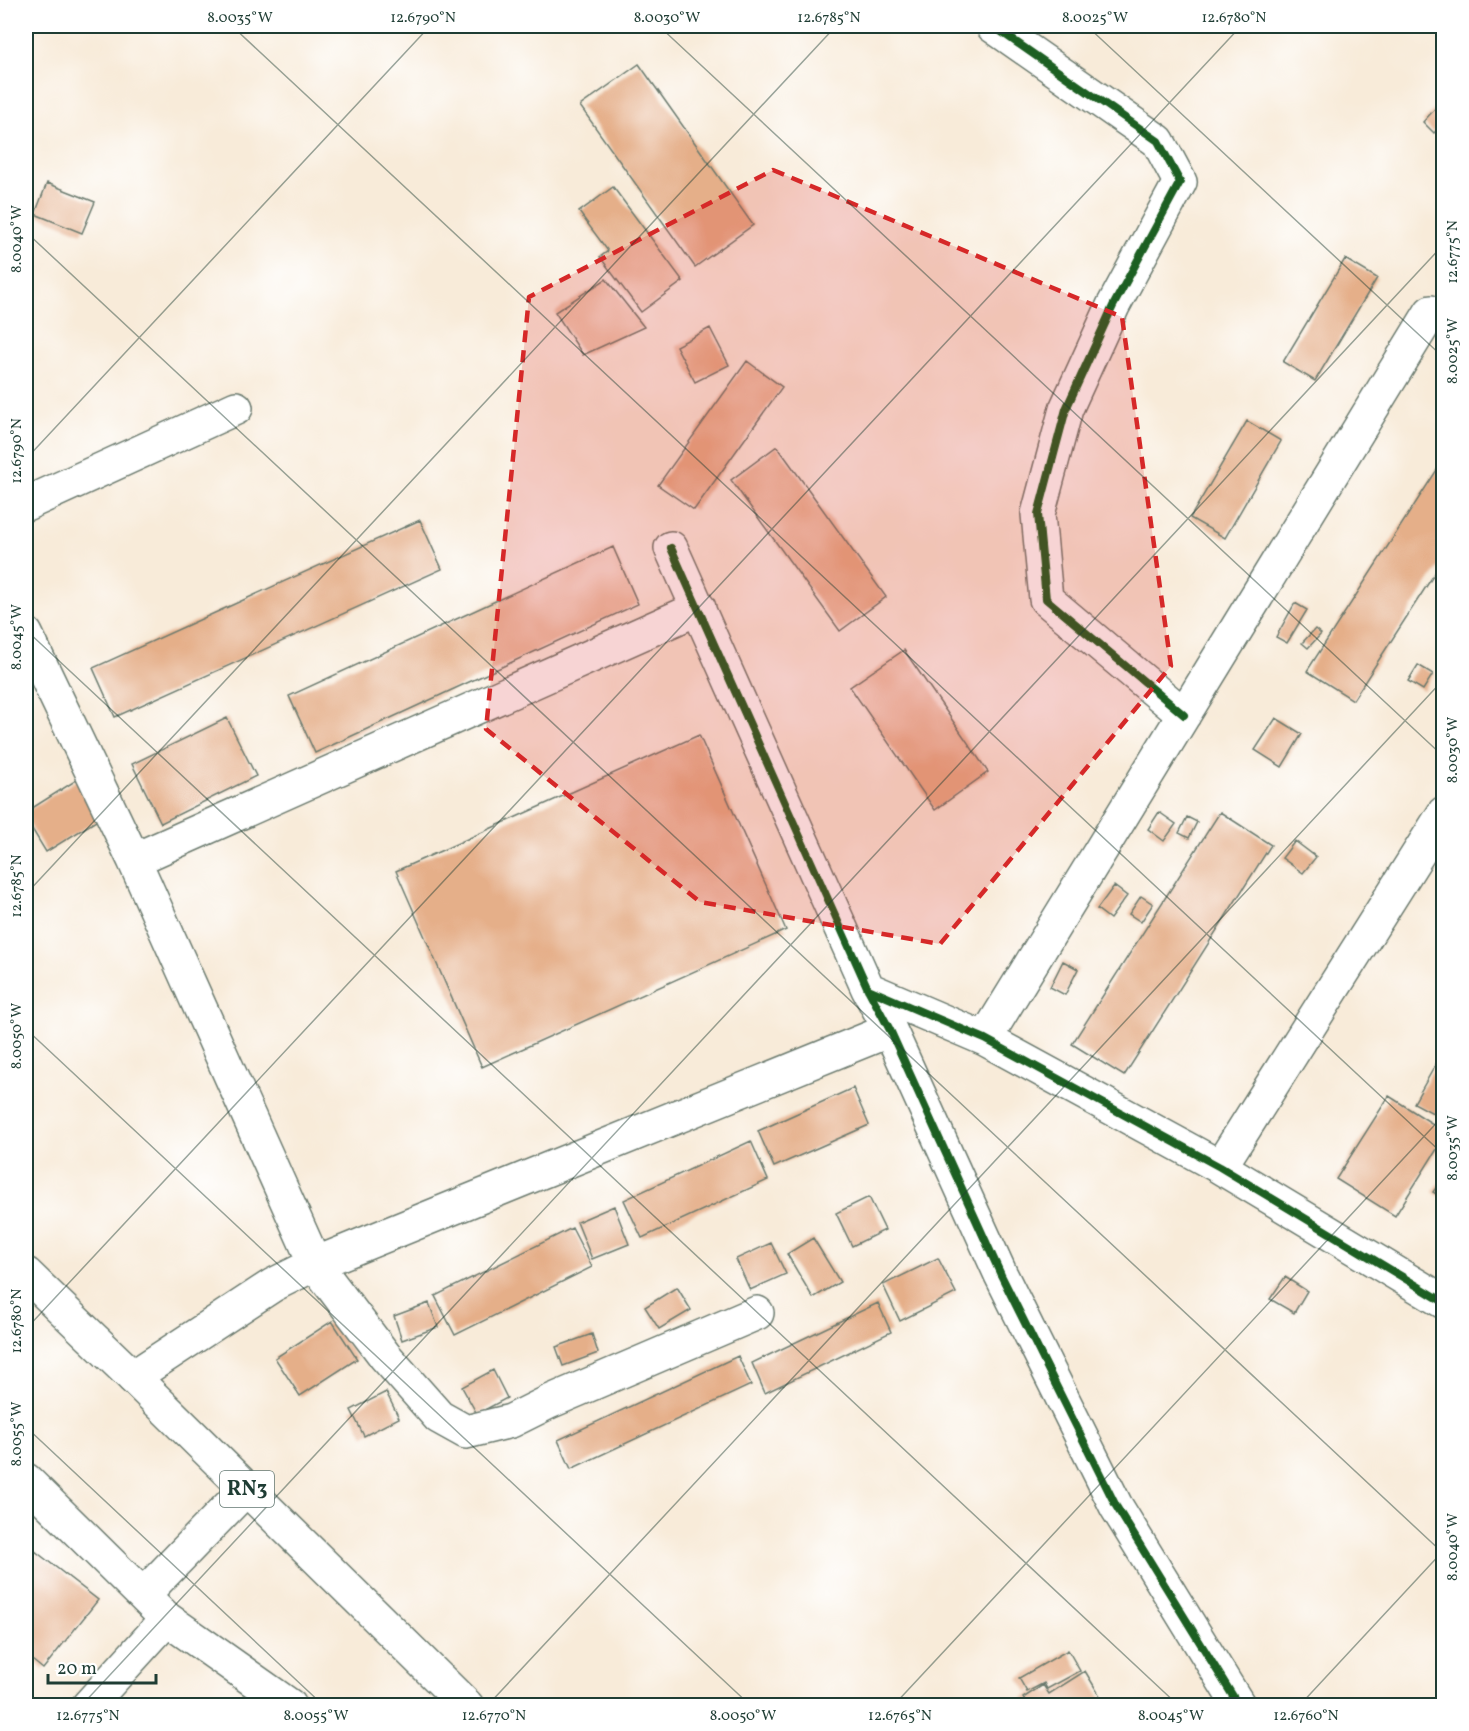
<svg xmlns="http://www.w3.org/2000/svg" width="1469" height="1731" viewBox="0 0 1469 1731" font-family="Vollkorn,serif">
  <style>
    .building { fill: #e5af89 }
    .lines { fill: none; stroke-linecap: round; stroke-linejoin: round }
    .minor-casing { stroke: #6b7a6e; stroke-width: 36 }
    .highway-casing { stroke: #6b7a6e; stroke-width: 36 }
    .minor { stroke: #fff; stroke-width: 33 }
    .highway { stroke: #fff; stroke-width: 33 }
    .cycleway-casing { stroke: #fff; stroke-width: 11 }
    .cycleway { stroke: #1b5e20; stroke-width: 8 }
    .marked { fill: #d62828; fill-opacity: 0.2; stroke: #d62828; stroke-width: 4.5; stroke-dasharray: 12 8; stroke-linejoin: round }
    .ticks { fill: none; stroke: #1f3d34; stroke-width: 1.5; stroke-opacity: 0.45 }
    .labels { text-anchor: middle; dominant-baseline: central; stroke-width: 4.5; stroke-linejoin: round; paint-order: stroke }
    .shield { fill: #fff; stroke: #627771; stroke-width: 1.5 }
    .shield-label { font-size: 21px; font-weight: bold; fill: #1f3d34 }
    .neatline { fill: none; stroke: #1f3d34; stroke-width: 2 }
    .ticks-label { font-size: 15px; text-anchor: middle; fill: #1f3d34 }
  </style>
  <rect width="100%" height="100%" fill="#fff"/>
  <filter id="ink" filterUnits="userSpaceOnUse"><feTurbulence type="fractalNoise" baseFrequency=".0167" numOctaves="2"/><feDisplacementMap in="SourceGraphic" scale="12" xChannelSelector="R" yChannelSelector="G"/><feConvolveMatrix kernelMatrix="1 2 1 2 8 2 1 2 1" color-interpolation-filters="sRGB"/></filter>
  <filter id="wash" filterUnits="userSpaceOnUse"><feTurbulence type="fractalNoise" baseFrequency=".008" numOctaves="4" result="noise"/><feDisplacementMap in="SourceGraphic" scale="24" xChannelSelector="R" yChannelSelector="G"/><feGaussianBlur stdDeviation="1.35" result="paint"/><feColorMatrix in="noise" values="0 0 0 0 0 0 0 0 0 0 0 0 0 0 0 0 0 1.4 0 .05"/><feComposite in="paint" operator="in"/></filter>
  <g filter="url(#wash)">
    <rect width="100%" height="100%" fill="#f8ebd9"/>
    <g id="blocks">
      <path class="building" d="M639,64L753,225L695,267L580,106Z
        M1444,99V123L1434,133L1423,122Z
        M47,183L95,202L82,233L35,214Z
        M613,187L683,281L641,312L600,257L608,251L579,212Z
        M1345,259L1377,278L1315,381L1283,362Z
        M606,279L644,327L583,355L555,312Z
        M710,328L729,365L695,382L676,346Z
        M747,361L782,387L694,510L658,485Z
        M1247,421L1281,441L1225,538L1190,518Z
        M777,446L886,597L840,631L731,480Z
        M1444,459V559L1353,700L1307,671Z
        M420,520L442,569L115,717L93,668Z
        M613,547L638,604L315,753L289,696Z
        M1295,603L1307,610L1287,643L1276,637Z
        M1315,629L1321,634L1308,648L1302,643Z
        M904,650L988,772L935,810L850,687Z
        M1418,665L1433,674L1423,690L1408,681Z
        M227,718L256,776L161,823L132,764Z
        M1276,718L1302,734L1282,767L1255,750Z
        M699,735L786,930L482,1067L396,871Z
        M78,779L101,818L46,852L26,819V812Z
        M1159,812L1176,824L1164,841L1148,829Z
        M1220,812L1271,845L1124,1076L1072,1044Z
        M1187,817L1197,822L1189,838L1179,833Z
        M1295,841L1316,857L1303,873L1282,858Z
        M1114,886L1127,896L1110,919L1097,909Z
        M1141,896L1153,904L1141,922L1129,914Z
        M1063,961L1078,969L1065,995L1050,987Z
        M1444,1050V1119L1414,1103Z
        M853,1088L869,1125L774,1167L758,1131Z
        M1389,1096L1444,1131V1138L1395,1216L1336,1179Z
        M751,1141L768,1180L642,1238L624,1200Z
        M1444,1177V1199L1433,1192Z
        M869,1197L885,1230L852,1246L836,1213Z
        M614,1206L629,1244L592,1259L577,1222Z
        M572,1228L592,1267L455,1335L435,1296Z
        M813,1238L840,1282L813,1298L787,1254Z
        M771,1243L786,1274L750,1290L736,1259Z
        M938,1258L956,1293L900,1321L883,1285Z
        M1285,1277L1307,1291L1294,1313L1270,1299Z
        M677,1287L691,1310L659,1329L645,1307Z
        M429,1303L438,1327L402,1340L394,1316Z
        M878,1303L891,1332L765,1393L752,1363Z
        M332,1321L357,1359L300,1396L275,1358Z
        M592,1334L598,1353L563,1366L556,1347Z
        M738,1356L751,1385L571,1469L558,1440Z
        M493,1370L507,1398L477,1414L462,1387Z
        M386,1392L399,1418L364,1436L351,1410Z
        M35,1551L98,1600L43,1669L26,1655V1563Z
        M1068,1650L1080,1671L1047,1689L1044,1683L1027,1692L1019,1678Z
        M1085,1671L1106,1706H1028L1023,1698L1043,1685L1049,1694Z"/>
    </g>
  </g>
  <g filter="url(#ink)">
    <use href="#blocks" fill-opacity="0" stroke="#6b7a6e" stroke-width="1.5"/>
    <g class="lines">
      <g class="minor-casing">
        <path id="minor" d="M993,26L1158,141L1180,182L1113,306L1066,409L1038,514L1046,599L1184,715
          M26,504L236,408
          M671,548L868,989L890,1030L1001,1275L1116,1506L1239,1706
          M699,608L134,860L315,1264L890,1030
          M26,634L134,860
          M868,989L985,1039L1220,1167L1444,1302
          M985,1039L1431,312
          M1220,1167L1444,813
          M133,1377L273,1285L315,1264L385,1356L439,1417L466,1432L511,1421L549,1402L757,1313
          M26,1480L167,1619L290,1706
          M144,1594L246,1489
          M88,1706L167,1619"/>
      </g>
      <g class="highway-casing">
        <path id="highway" d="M26,1274L133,1377L467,1706"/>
      </g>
      <use href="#minor" class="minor"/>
      <use href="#highway" class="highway"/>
      <g class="cycleway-casing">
        <path id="cycleway" d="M993,26L1158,141L1180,182L1113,306L1066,409L1038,514L1046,599L1184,715
          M671,548L868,989L890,1030L1001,1275L1116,1506L1239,1706
          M868,989L985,1039L1220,1167L1444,1302"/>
      </g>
      <use href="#cycleway" class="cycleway"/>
    </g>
  </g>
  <path class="marked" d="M773,170L1122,317L1171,666L940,944L700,902L486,729L529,297Z"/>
  <path class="ticks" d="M232,26L1444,1155M659,26L1444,757M1087,26L1444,358M26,232L1444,1554M26,459L430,26M26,630L1179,1706M26,894L836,26M26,1029L751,1706M26,1329L1241,26M26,1427L324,1706M81,1706L1444,244M487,1706L1444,679M893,1706L1444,1115M1299,1706L1444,1550"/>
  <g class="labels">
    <rect class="shield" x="220" y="1471" width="54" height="36" rx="4.5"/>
    <g class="shield-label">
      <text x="247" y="1489">RN3</text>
    </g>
  </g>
  <rect width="1469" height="1731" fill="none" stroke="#fff" stroke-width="66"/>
  <path d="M48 1674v9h108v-9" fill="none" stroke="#1f3d34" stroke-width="3"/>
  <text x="57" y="1674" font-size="18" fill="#1f3d34" stroke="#ffffff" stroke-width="4.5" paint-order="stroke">20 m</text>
  <rect x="33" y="33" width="1403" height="1665" class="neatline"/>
  <g class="ticks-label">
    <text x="240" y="22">8.0035°W</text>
    <text x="423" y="22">12.6790°N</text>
    <text x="667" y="22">8.0030°W</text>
    <text x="829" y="22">12.6785°N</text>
    <text x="1095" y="22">8.0025°W</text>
    <text x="1234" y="22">12.6780°N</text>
    <text transform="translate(16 239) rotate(-90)" y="5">8.0040°W</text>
    <text transform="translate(1452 252) rotate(-90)" y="5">12.6775°N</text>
    <text transform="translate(1452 351) rotate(-90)" y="5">8.0025°W</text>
    <text transform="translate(16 451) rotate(-90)" y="5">12.6790°N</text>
    <text transform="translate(16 637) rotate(-90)" y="5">8.0045°W</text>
    <text transform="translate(1452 750) rotate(-90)" y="5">8.0030°W</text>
    <text transform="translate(16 886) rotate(-90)" y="5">12.6785°N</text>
    <text transform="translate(16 1036) rotate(-90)" y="5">8.0050°W</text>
    <text transform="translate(1452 1148) rotate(-90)" y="5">8.0035°W</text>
    <text transform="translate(16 1321) rotate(-90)" y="5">12.6780°N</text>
    <text transform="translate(16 1434) rotate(-90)" y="5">8.0055°W</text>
    <text transform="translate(1452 1547) rotate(-90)" y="5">8.0040°W</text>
    <text x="88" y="1720">12.6775°N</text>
    <text x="316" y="1720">8.0055°W</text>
    <text x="494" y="1720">12.6770°N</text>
    <text x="743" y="1720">8.0050°W</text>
    <text x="900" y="1720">12.6765°N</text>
    <text x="1171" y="1720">8.0045°W</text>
    <text x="1306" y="1720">12.6760°N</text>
  </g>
</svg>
